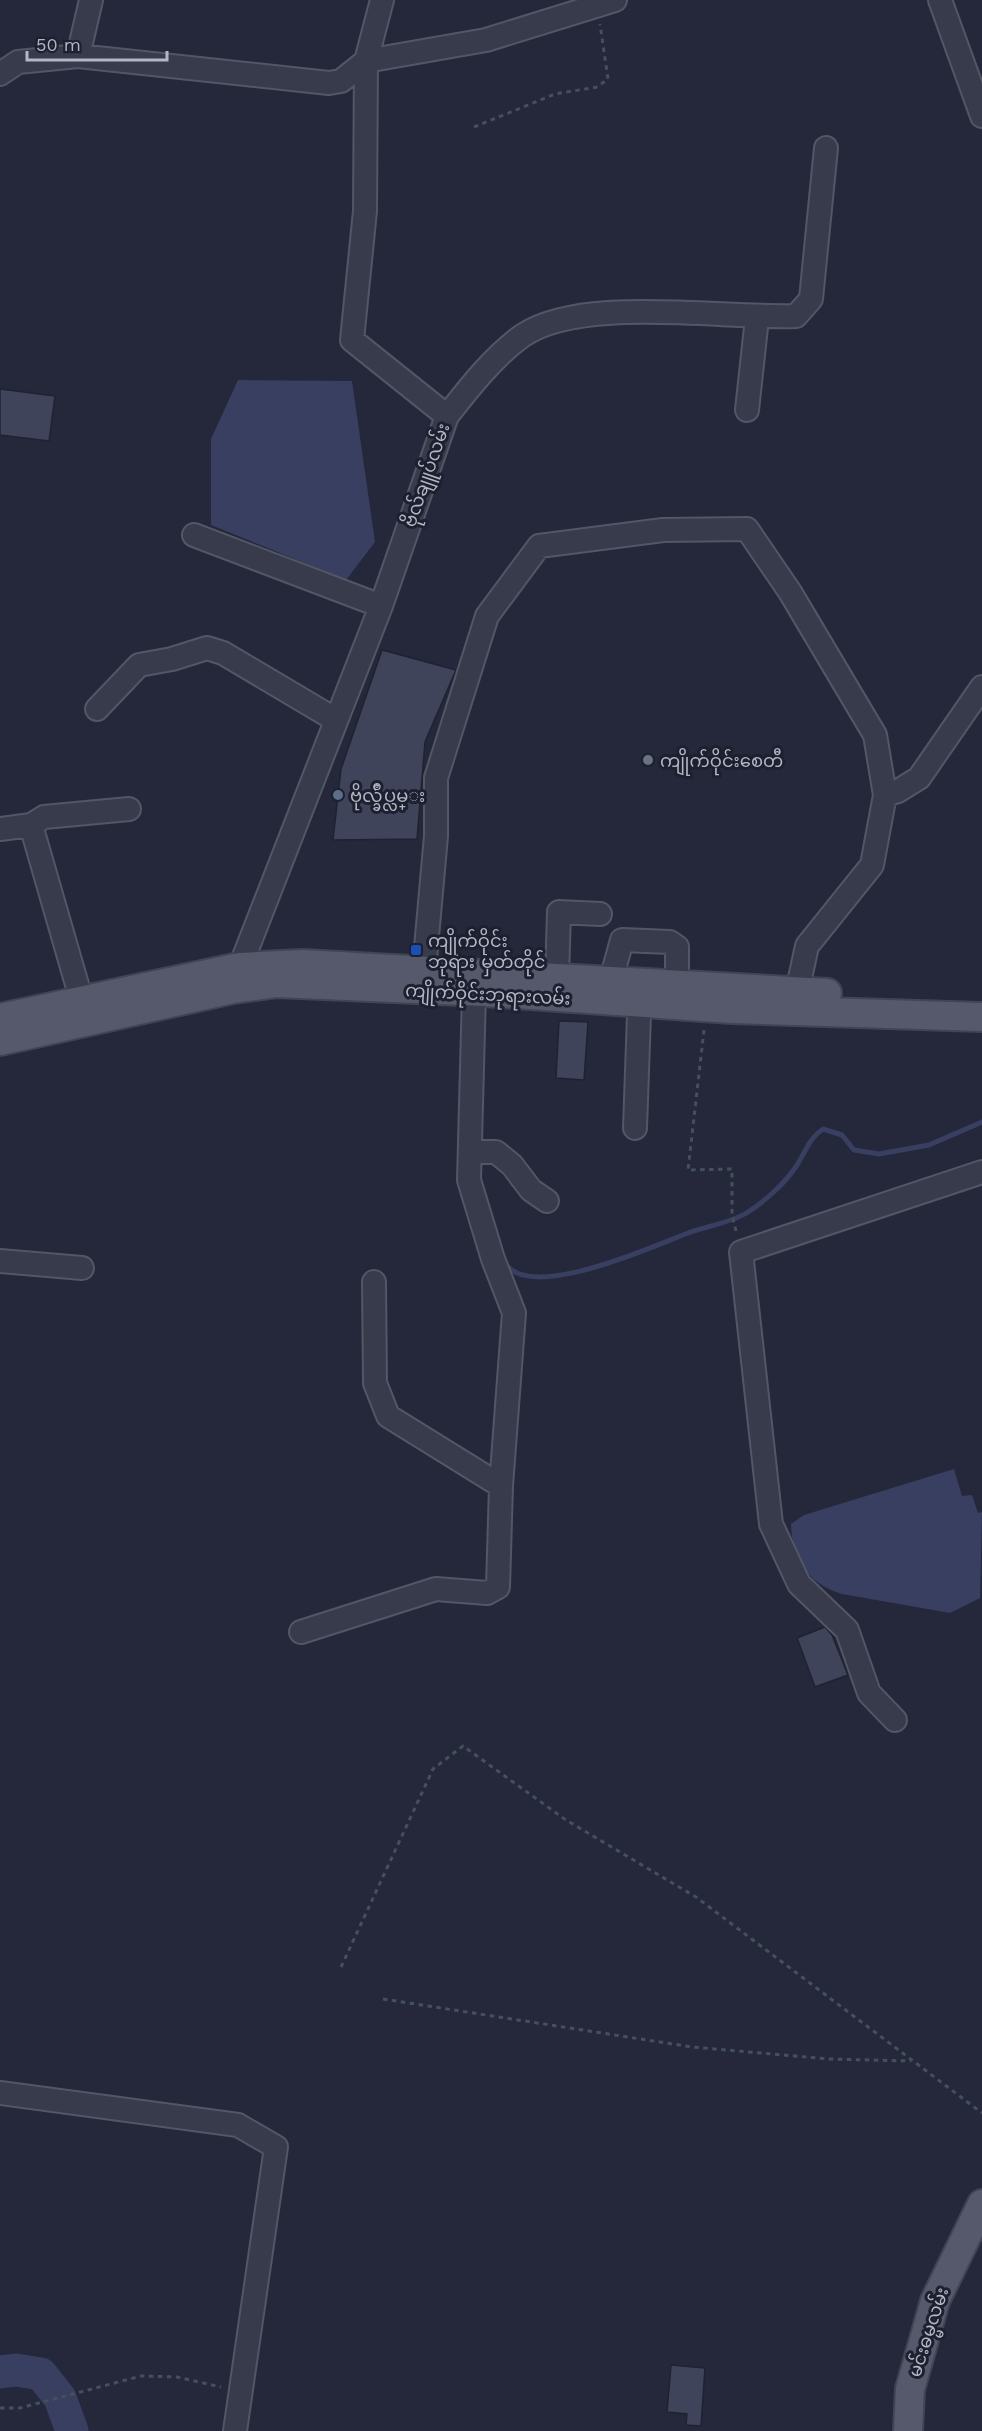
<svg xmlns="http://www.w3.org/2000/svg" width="982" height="2431" viewBox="0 0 982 2431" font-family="'Work Sans','Noto Sans Myanmar',sans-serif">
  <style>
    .water { fill: #393f60 }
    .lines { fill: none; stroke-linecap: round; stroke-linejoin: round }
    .stream { stroke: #393f60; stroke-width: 5 }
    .river { stroke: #393f60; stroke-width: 33 }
    .building { fill: #40445a; stroke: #1f2231; stroke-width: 1.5 }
    .minor-casing { stroke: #535665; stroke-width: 26 }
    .major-casing { stroke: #414453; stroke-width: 32 }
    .path { stroke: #445159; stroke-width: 3; stroke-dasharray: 4.5 4.5; stroke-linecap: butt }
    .minor { stroke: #383b4b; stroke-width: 22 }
    .major { stroke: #56596b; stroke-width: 28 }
    .worship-dot { fill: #6b7280; stroke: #1d202f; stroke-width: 2 }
    .service-dot { fill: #5c6f8a; stroke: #1d202f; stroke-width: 2 }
    .transit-dot { fill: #1a4fb4; stroke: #1d202f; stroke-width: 2 }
    .labels { text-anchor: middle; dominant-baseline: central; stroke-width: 6; stroke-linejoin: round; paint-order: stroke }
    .street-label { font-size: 18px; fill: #b3b6c6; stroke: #1d202f }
    .poi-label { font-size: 18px; fill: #b3b6c6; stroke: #1d202f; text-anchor: start }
  </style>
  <rect width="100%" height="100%" fill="#24283a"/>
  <path class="water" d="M238,380L352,381L375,542L346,580L211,525V439Z
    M954,1469L962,1496L972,1495L978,1513L982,1512L980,1598L950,1613L842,1594C808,1584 792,1559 791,1524L804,1515Z"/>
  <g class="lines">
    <path class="stream" d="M504,1261C526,1305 656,1245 688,1233C706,1226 731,1223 748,1212C764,1202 784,1184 795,1168C805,1154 808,1139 823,1129L842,1135L854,1150L879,1154L929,1145L982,1122"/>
    <path class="river" d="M0,2372L16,2370L41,2374L60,2398L72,2431"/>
  </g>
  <path class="building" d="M0,389L55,396L49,441L0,435Z
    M382,650L456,670L425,742L417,839L333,840L341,769Z
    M559,1021L588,1022L584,1080L556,1078Z
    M825,1627L832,1635L848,1675L815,1687L797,1638Z
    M671,2365L705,2368L701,2426L686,2425L687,2414L667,2412Z"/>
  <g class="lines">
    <g class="minor-casing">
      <path id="minor" d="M940,0L982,116
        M78,56L91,0
        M0,74L18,62L78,56L329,83L341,81L366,61L486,40L615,0
        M747,410L757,318
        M447,416C469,388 493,357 522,336C581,295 724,319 796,316L811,299L826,148
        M194,535L381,606
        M97,709L139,665L172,659L207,648L223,653L336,720
        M885,795L898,791L919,778L982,687
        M31,825L82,1002
        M0,829L31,825L44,817L129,809
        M240,967L381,606L447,416L352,340L365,211L366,61L382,0
        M424,970L436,836V778L487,616L539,546L663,530L747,529L790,592L875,735L885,795L872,865L807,946L797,992
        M557,977L559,912L600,914
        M611,980L622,940L670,942L677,947V984
        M635,1128L640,986
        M470,1152H496L512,1165L531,1190L547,1201
        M0,1261L82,1268
        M374,1282L375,1383L388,1416L501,1486
        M301,1632L436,1589L487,1593L498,1587L501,1486L514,1313L493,1259L469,1180L474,992
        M895,1720L869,1693L847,1630L799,1584L771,1524L741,1252L982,1172
        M0,2093L238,2125L276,2147L235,2431"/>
    </g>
    <g class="major-casing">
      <path id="major" d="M0,1018L240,967L303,964L827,993
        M0,1041L233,989L277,983L486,992L732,1009L982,1017
        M908,2431L910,2389L935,2301L982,2204"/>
    </g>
    <path class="path" d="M474,127L555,94L597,87L608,79L600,24
      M704,1030L688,1170L732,1169V1215L736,1231
      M341,1967L433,1769L463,1746L566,1820L696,1897L982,2113
      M383,1999L692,2047L829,2059L911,2061
      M0,2408H20L141,2376L177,2377L221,2387"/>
    <use href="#minor" class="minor"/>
    <use href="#major" class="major"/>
  </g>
  <circle class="worship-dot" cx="648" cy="760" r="6"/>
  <circle class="service-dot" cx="338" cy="795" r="6"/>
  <rect class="transit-dot" x="410" y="944" width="12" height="12" rx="3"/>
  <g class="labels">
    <g class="street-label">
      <text transform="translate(426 475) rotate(-71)">ဗိုလ်ချူပ်လမ်း</text>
      <text transform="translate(488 994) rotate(3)">ကျိုက်ဝိုင်းဘုရားလမ်း</text>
      <text transform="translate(928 2332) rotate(-72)">မင်းဓမ္မလမ်း</text>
    </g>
    <g class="poi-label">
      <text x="660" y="760">ကျိုက်ဝိုင်းစေတီ</text>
      <text x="350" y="795">ဗိုလ္ခ်ဳပ္လမ္း</text>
      <text x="428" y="940">ကျိုက်ဝိုင်း<tspan x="428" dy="21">ဘုရား မှတ်တိုင်</tspan></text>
    </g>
  </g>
  <path d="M27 51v9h140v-9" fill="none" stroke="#b3b6c6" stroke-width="3"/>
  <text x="36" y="51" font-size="18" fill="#b3b6c6" stroke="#1d202f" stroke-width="4.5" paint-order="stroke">50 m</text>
</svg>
